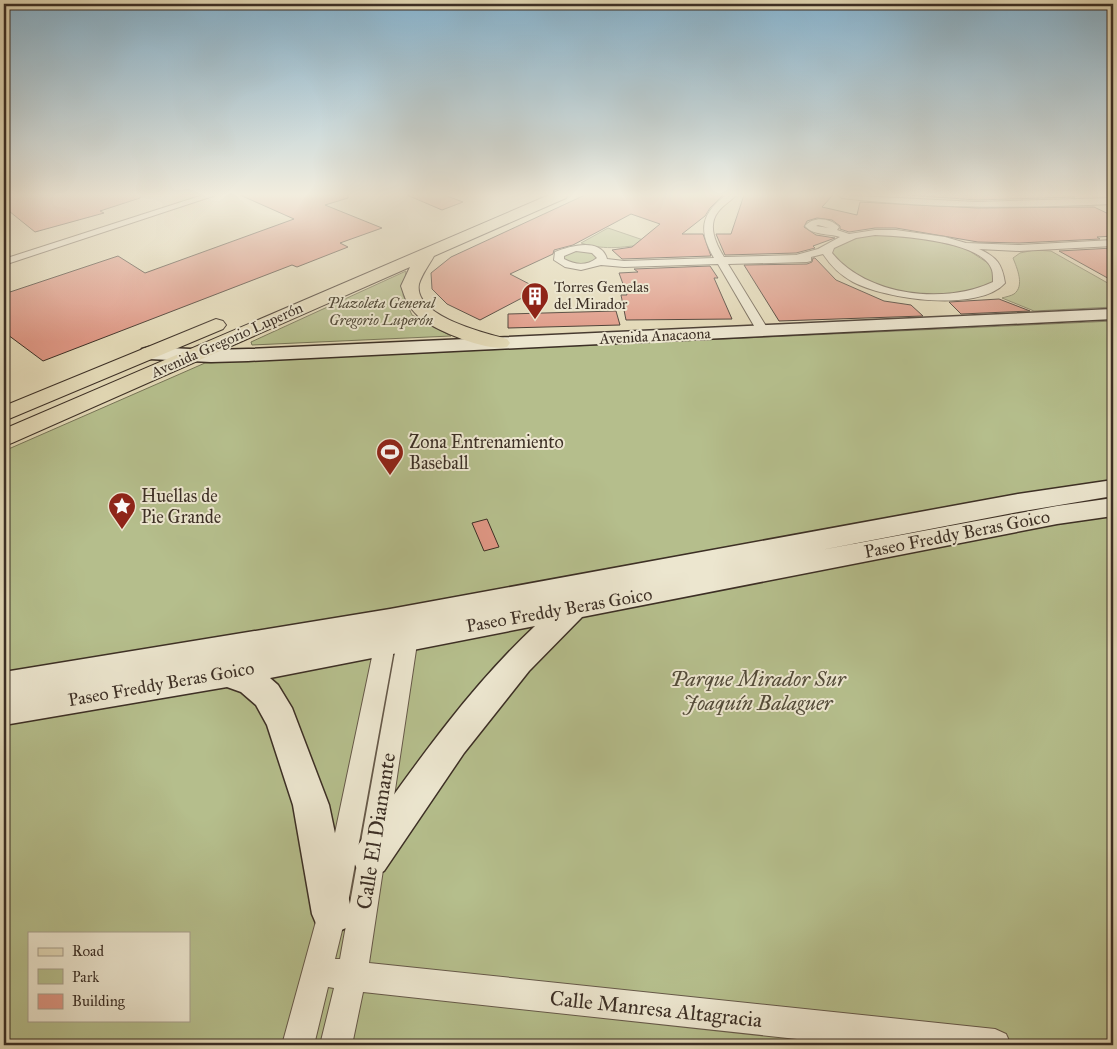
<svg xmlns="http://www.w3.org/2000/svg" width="1117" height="1049" viewBox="0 0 1117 1049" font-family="'IM FELL Great Primer',serif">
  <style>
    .green { fill: #b5be8c; stroke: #787658; fill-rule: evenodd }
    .building { fill: #de9683; stroke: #3c2f25 }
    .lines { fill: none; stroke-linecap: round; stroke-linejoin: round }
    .street-casing { stroke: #665949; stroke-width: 2 }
    .secondary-casing { stroke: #3c2f25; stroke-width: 3 }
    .primary-casing { stroke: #3c2f25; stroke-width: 2 }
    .street { fill: #ece6cf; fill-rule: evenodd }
    .secondary { fill: #ece6cf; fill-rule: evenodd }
    .primary { fill: #e2d8b5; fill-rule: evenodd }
    .labels { text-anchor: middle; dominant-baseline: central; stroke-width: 4; stroke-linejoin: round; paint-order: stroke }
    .far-poi-label { font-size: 15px; fill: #3c2f25; stroke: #ece6cf; text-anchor: start }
    .far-park-label { font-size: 15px; font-style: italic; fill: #544c3a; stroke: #ece6cf }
    .far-street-label { font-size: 15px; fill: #3c2f25; stroke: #ece6cf }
    .poi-label { font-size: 18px; fill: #3c2f25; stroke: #ece6cf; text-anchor: start }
    .street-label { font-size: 18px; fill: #3c2f25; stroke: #ece6cf }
    .near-park-label { font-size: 21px; font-style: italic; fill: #544c3a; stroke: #ece6cf }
    .near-street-label { font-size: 21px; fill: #3c2f25; stroke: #ece6cf }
  </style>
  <rect width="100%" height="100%" fill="#e2d8b5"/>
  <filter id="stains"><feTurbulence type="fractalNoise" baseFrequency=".004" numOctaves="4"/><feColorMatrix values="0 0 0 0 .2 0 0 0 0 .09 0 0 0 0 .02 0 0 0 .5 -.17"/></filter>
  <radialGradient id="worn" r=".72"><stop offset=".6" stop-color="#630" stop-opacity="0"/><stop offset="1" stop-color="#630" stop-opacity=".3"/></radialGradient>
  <path class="green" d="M608,228L652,243C626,247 606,251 581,243Z
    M870,234H905L965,248L991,265L997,281L986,289L934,296L895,291L871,283L832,258V248L844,241Z
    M573,250L592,252L598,257L597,260L580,265L564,260V254Z
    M1034,250L1051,251L1113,286V307L1034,311L1002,298C1005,297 1011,296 1014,294C1025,286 1017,268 1013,258L1020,253Z
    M406,271L403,295L412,315L451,336L252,345L251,342Z
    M1113,321V1045H4V451L205,363ZM29,933H189V1020H29Z"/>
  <path class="building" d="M4,195H140V198L100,211L104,213L35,232L4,207Z
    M240,195H348V198L325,205L382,228L340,243L348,247L297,267L292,265L43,361L4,332V294L118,256L145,273L294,219Z
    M407,195H444L463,202L442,210Z
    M585,195H723L710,208L705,216L682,234H703L711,256L622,259L612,250L632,247L660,224L631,214L573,245L554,250L553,254L510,274L539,289L480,320L447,304L432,289L431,273L451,257Z
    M744,195H833L822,207L857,215L860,202L977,208L1094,207L1113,216V236L1097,237L1100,239L1019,243L978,242L896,228H875L849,232L840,229V226L832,220L817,218L807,221L804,227L816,235L835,238L813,246L815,248L796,253L725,255L716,234H731Z
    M907,195H1071L1075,197L977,200Z
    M1113,248V281L1059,251Z
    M813,258H815L836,280L884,301L911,305L923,316L779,321L744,265L807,264L812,262Z
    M710,266L718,278H714L732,319L626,320L621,295H627L619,273L638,272L634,269Z
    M999,299L1030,311L961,314L949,302Z
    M616,311L620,325L508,328V314Z
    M487,519L499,547L484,551L472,523Z"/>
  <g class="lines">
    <g class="street-casing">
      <path id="street" d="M203,195H216L4,265V259Z
        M726,195H736C731,201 723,205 718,212C707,226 716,244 724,257L796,255L818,249L840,237C828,233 814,236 805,226C814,216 830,218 839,227L837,230L849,234L875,230H896L945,237L966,243L1019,245L1113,240V246L1019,251L979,249C997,257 1002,264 1005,283C978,313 885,299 853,282C840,275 831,266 823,254L811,257V261L807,262L728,264L769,331L763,335L757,331L718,264L624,267L601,265L581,270L565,267L554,260L555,252C570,246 601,237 607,259L624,261L714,258C698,230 701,214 726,195ZM818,225L829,228L816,226ZM875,235C901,236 983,241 992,270C993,273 993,278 993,282C945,305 867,296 832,253L834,248L856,238ZM576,251L592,253L597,258C587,266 575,265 564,259V256Z
        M838,195L977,202L1113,198V204C1023,208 932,209 842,198Z
        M409,621L416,624L419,630L369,963L995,1029L1006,1034L1011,1045H853L363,992L352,1045H320L334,988L328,987L314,1045H282L318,914L377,633L380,627L387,624L394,627L397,633L346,914L335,959H340L399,630L402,624Z"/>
    </g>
    <g class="secondary-casing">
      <path id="secondary" d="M1113,309V319L248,361L211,362L149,359L142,357L140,353L142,349L149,347L211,350L248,349Z
        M1113,480V496L1018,512L821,550L1057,506L1113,498V516L1057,524L582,617L529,671L464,753L384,871L371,877L358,871L352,858L358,845C413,768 466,691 535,626L270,678L278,685L292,708L329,805L352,914L346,928L332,934L318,928L312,914L293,805L267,725L256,705L241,692L227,687L4,725V672L390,609L1018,494Z"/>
    </g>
    <g class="primary-casing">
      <path id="primary" d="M549,195H568L566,198L434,256C429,265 422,274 419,284C413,316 485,333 507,339L510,343L507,347C488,352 433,330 418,316C408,307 405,298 401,286L410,267L12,443L4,446V429Z
        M216,319L223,321L226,325L223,329L4,421V406Z"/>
    </g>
    <use href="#street" class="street"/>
    <use href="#secondary" class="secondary"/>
    <use href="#primary" class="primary"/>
  </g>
  <linearGradient id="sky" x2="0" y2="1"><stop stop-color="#87b6d3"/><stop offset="0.57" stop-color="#f2edde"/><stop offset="1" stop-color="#f2edde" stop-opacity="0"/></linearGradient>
  <rect width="1117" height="342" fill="url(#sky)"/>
  <defs>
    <g id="building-pin" transform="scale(1.4375)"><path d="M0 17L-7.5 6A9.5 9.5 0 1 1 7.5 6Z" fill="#8f2418" stroke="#ece6cf"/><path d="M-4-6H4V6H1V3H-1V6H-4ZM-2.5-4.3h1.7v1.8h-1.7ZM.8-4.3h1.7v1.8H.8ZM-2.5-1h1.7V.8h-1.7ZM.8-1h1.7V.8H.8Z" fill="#fff"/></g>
    <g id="stadium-pin" transform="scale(1.4375)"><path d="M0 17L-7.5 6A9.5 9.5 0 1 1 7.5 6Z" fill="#8f2418" stroke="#ece6cf"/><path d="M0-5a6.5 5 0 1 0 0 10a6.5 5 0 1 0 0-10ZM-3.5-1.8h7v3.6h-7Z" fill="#fff"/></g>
    <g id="sight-pin" transform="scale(1.4375)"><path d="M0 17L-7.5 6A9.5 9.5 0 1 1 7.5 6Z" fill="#8f2418" stroke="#ece6cf"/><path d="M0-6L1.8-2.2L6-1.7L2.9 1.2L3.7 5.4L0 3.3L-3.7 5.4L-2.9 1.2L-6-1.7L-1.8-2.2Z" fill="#fff"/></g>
  </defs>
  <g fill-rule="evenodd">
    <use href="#building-pin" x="535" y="296"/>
    <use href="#stadium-pin" x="390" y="452"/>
    <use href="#sight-pin" x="122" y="506"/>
  </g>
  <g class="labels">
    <g class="far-poi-label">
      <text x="554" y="287">Torres Gemelas<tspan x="554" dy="17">del Mirador</tspan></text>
    </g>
    <g class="far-park-label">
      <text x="381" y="303">Plazoleta General<tspan x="381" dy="17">Gregorio Luperón</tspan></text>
    </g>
    <g class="far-street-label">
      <text transform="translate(655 336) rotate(-3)">Avenida Anacaona</text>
      <text transform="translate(227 340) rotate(-24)">Avenida Gregorio Luperón</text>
    </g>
    <g class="poi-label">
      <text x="409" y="442">Zona Entrenamiento<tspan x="409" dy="21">Baseball</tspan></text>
      <text x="141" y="496">Huellas de<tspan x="141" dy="21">Pie Grande</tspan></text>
    </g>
    <g class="street-label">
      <text transform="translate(957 534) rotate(-11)">Paseo Freddy Beras Goico</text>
      <text transform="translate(559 610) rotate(-10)">Paseo Freddy Beras Goico</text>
      <text transform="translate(161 684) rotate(-10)">Paseo Freddy Beras Goico</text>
    </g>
    <g class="near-park-label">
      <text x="758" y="679">Parque Mirador Sur<tspan x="758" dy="24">Joaquín Balaguer</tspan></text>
    </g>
    <g class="near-street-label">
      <text transform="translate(376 831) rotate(-81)">Calle El Diamante</text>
      <text transform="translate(656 1009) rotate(6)">Calle Manresa Altagracia</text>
    </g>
  </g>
  <rect width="1117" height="1049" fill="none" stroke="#e2d8b5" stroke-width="20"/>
  <rect x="5" y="5" width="1107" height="1039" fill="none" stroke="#3c2f25" stroke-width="2.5"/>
  <rect x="10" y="10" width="1097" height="1029" fill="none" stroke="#3c2f25"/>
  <rect x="28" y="932" width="162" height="90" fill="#ece6cf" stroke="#a69d8b"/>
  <rect x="38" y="948" width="25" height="8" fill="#e2d8b5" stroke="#a69d8b"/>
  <text x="72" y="956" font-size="15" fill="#3c2f25">Road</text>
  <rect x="38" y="969" width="25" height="15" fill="#b5be8c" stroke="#a69d8b"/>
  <text x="72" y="982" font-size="15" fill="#3c2f25">Park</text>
  <rect x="38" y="994" width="25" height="15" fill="#de9683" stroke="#a69d8b"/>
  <text x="72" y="1006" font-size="15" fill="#3c2f25">Building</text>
  <rect width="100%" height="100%" filter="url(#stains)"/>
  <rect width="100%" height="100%" fill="url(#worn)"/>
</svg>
